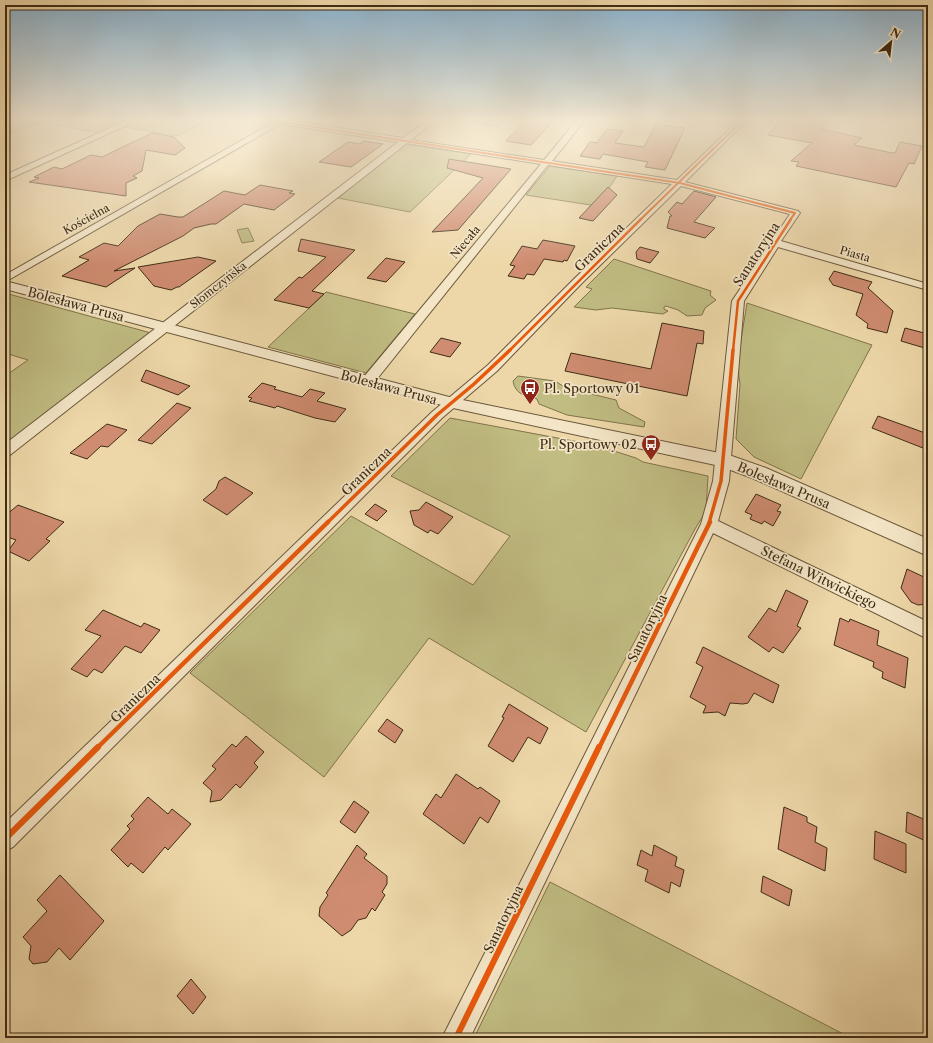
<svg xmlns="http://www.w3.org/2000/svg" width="933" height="1043" viewBox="0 0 933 1043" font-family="'Libre Caslon Text',serif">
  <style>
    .green { fill: #c0bc82; stroke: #80744c }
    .building { fill: #cf8c71; stroke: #3f2c15 }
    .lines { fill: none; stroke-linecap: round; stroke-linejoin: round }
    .minor-casing { stroke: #6a573a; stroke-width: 2 }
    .tertiary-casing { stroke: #6a573a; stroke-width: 2 }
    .minor { fill: #f3e5c6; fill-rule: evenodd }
    .tertiary { fill: #f3e5c6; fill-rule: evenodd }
    .cycleway-far4-casing { stroke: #f3e5c6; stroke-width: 3.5 }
    .cycleway-far3-casing { stroke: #f3e5c6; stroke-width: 4 }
    .cycleway-far2-casing { stroke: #f3e5c6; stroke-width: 5.5 }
    .cycleway-far1-casing { stroke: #f3e5c6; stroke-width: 7 }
    .cycleway-casing { stroke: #f3e5c6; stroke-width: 8 }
    .cycleway-far4 { stroke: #e8590c; stroke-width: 2 }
    .cycleway-far3 { stroke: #e8590c; stroke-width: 2.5 }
    .cycleway-far2 { stroke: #e8590c; stroke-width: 3.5 }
    .cycleway-far1 { stroke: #e8590c; stroke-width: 4.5 }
    .cycleway { stroke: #e8590c; stroke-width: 6 }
    .labels { text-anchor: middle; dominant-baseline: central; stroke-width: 3.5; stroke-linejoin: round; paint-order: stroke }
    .far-street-label { font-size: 11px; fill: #3f2c15; stroke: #f3e5c6 }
    .street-label { font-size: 13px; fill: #3f2c15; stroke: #f3e5c6 }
    .poi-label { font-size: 13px; fill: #3f2c15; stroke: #f3e5c6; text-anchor: start }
  </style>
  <rect width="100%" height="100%" fill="#edd7a8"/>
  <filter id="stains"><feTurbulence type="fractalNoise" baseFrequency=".005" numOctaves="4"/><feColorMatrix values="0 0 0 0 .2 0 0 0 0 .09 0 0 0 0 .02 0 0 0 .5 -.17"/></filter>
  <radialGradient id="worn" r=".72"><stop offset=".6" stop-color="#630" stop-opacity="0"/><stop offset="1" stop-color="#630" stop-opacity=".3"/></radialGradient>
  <path class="green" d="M5,120H129L99,133L45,123L25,127L10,134L11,136L5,139Z
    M139,120H208L177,136L124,127Z
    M453,120H506L499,127Z
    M405,144L471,154L410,212L338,198Z
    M550,166L617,176L597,206L526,195Z
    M248,228L254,241L242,243L237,230Z
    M614,259L711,291L710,295L716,300L705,308L702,315L687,316L678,310L666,306L664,307V309L668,311L663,314L612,308L596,310L574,307L592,289L586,287Z
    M326,292L415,314L366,373L268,347Z
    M5,293L151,333L5,445V376L28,360L5,353Z
    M747,303L872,345L801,479L754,457L736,439L740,384C735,365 744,324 747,303Z
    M518,376L555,381L566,388L616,400L619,408L645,422L644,427L567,415L539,404L537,399C525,396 515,394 513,381Z
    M450,418L595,445L636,458L643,462L708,476L706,511L695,529L586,732L429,638L324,777L190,673L351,516L473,585L510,536L391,476Z
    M550,882L851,1038H474Z"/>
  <path class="building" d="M526,120H554L531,145L506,141Z
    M781,120H828L822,129L862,138L854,145L892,153H895L900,142L922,146L914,164L909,163L896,187L796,166L799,162L791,161L812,143L768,135Z
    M656,124L685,128L665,170L645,167L648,162L603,154L600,159L580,156L590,142L597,143L607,129L623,131L615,143L644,147Z
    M152,133L174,137L185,148L175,155L146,150L142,171L133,176L137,178L126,183V196L29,182L39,178L34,177L54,167L62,169L91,155L102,157Z
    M364,141L383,144L351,167L319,162L348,142L360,144Z
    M449,159L511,169L458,230L432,232L483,178L447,168Z
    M260,185L293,191L289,193L295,194L274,210L244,204L216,224H211L194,228L183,236L114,271L135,268L106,287L62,276L89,260L79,257L104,243L118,246L138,226L160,214L178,217H183L224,191L245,195Z
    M608,187L617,195L593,221L579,218Z
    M694,191L716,197L694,222L715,228L705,238L667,228L670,216H672L668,212L677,202L682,204Z
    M301,239L355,250L312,291L324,294L309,308L274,300L299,277L302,278L326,257L298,251Z
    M543,240L575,246L567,261L564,260L563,262L544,259L534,275L527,274L524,279L508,276L515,266L510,265L522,246L537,249Z
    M640,247L659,252L650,263L637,259L636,252Z
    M198,257L216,261L179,287H177L171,290L154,286L138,267Z
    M386,258L405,262L386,282L367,278Z
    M834,271L872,282L868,288L893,311L887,333L867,328L868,324L856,315L863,294L833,285L829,279Z
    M662,323L704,331L703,344L697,343L687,396L565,371L571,353L651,369Z
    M905,328L928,334V349L901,341Z
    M441,338L461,343L450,357L430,352Z
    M146,370L190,386L178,395L141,381Z
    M262,383L276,387L274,389L302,397L310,389L325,393L317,401L346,409L335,422L315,418L277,406L275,408L249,401L252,398L248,397Z
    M177,403L191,408L152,444L138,440Z
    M878,416L928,434V450L872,428Z
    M107,424L127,430L108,447L101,446L87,459L70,453Z
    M225,477L253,493L227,515L203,500L216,489L219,481Z
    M756,494L781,505L777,511L781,512L773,526L764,521L762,524L750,519L752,515L745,512Z
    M426,502L453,517L438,534L430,530L428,533L414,525L410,511L419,510Z
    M375,504L387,511L377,521L365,514Z
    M18,505L64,522L46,539L50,541L29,561L8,551L16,540L5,536V516Z
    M907,569L928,579V604L918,605L911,602L901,588Z
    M786,590L808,601L797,626L801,628L783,653L773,647L769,652L748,637L769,608L776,612Z
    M103,610L141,627L144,623L160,630L141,653L125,646L102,673L94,669L87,677L71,669L101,636L85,630Z
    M840,618L849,622L850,619L879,631L877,645L908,658L905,688L882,678L883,672L873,667L874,662L834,645Z
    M703,647L779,685L773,703L754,693L748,703L743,704L730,703L725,716L718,712L703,713L706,706L690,697L703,667L696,663Z
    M509,704L548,728L540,744L528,737L513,762L488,746L504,718L502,717Z
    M387,719L403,730L395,743L378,731Z
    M246,736L264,752L254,763L258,767L240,788L236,784L221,800L210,802L212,791L203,783L216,769L212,766L232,744L236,747Z
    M456,774L478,789L480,787L500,801L488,823L480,817L464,844L423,814L436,794L441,798Z
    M148,797L168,814L172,809L191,824L168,850L165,847L143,873L131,863L128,867L111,850L130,829L127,826L134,819L131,816Z
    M354,801L369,812L355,833L340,822Z
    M784,807L807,817V822L817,827L815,842L827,848L825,871L778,849Z
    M907,812L928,821V842L906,832Z
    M875,831L906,844V873L874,859Z
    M357,845L367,854L364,858L387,876V884L382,892L385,895L375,911L372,908L366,918L358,920L351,930L342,936L319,916L320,907L328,895L326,893Z
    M654,845L677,857L675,866L684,870L680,887L671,882L669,893L645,881L648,870L637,865L641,850L652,856Z
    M60,875L104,921L70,960L59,948L47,962L33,964L29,959L31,946L23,937L47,911L37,900Z
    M763,876L792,890L789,906L761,892Z
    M191,979L206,997L193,1014L177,996Z"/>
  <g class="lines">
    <g class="minor-casing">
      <path id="minor" d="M128,120H138L5,181V175Z
        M264,120H286L403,138L428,120H436L411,140L544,160L577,120H585L552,161L677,180L739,120H747L685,182L798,211L800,213L781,241L928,284V290L778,247L744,301L729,481L718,521L928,622V639L713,533L470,1038H442L701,524L713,481L732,301L790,214L681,186L582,283L497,371L442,418L13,847L5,851V823L432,412L488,365L574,279L672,184L548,165L373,384H363L362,381L363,378L541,164L407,143L10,455L5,456V444L398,142L280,124L5,282V275L272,123Z"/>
    </g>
    <g class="tertiary-casing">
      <path id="tertiary" d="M5,281L453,398L729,455L766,468L928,539V556L752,478L720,466L453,408L5,289Z"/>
    </g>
    <use href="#minor" class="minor"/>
    <use href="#tertiary" class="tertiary"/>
    <g class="cycleway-far4-casing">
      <path id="cycleway-far4" d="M268,120L680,183L795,213L790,220
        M640,220L743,120"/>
    </g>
    <g class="cycleway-far3-casing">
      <path id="cycleway-far3" d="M509,351L641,219
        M733,351L738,301L791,219"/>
    </g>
    <g class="cycleway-far2-casing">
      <path id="cycleway-far2" d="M327,523L437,415L474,384L510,350
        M709,523L721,481L733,350"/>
    </g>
    <g class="cycleway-far1-casing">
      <path id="cycleway-far1" d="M97,748L328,522
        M599,748L710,522"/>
    </g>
    <g class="cycleway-casing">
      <path id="cycleway" d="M5,839L98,747
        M456,1038L599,747"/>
    </g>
    <use href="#cycleway-far4" class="cycleway-far4"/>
    <use href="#cycleway-far3" class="cycleway-far3"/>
    <use href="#cycleway-far2" class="cycleway-far2"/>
    <use href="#cycleway-far1" class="cycleway-far1"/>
    <use href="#cycleway" class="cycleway"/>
  </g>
  <linearGradient id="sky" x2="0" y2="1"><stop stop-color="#8ab5d3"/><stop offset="0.45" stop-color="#f7edd8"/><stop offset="1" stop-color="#f7edd8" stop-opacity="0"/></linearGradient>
  <rect width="933" height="266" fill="url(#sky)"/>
  <defs>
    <g id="bus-pin" transform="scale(1)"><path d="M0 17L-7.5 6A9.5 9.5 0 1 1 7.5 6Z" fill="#8f2418" stroke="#f3e5c6"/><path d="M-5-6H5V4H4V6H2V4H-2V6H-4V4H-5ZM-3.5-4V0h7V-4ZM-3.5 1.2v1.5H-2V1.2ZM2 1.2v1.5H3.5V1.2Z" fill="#fff"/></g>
  </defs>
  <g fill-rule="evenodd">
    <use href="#bus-pin" x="530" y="388"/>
    <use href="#bus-pin" x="651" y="444"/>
  </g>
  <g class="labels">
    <g class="far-street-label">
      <text transform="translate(86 219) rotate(-29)">Kościelna</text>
      <text transform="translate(465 242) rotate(-50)">Niecała</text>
      <text transform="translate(855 254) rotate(16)">Piasta</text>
      <text transform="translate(218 285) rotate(-38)">Słomczyńska</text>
    </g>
    <g class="street-label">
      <text transform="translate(599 247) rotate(-44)">Graniczna</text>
      <text transform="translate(756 254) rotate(-57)">Sanatoryjna</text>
      <text transform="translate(76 304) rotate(15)">Bolesława Prusa</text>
      <text transform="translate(389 387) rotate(15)">Bolesława Prusa</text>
      <text transform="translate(366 471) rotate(-44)">Graniczna</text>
      <text transform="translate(784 485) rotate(23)">Bolesława Prusa</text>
      <text transform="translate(819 577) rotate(26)">Stefana Witwickiego</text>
      <text transform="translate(647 628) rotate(-64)">Sanatoryjna</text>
      <text transform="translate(135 698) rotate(-44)">Graniczna</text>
      <text transform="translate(503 919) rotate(-64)">Sanatoryjna</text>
    </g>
    <g class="poi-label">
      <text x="544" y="388">Pl. Sportowy 01</text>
      <text x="637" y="444" text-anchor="end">Pl. Sportowy 02</text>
    </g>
  </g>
  <rect width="933" height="1043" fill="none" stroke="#edd7a8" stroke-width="20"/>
  <rect x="6" y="6" width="921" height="1031" fill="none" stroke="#3f2c15" stroke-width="2"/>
  <rect x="10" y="10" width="913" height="1023" fill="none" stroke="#3f2c15"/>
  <g transform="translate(891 42) rotate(28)" stroke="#f3e5c6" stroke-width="3" paint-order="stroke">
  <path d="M0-3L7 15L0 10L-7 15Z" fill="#3f2c15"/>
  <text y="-6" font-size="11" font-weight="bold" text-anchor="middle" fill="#3f2c15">N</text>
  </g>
  <rect width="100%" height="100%" filter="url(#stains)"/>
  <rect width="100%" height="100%" fill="url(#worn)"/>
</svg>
